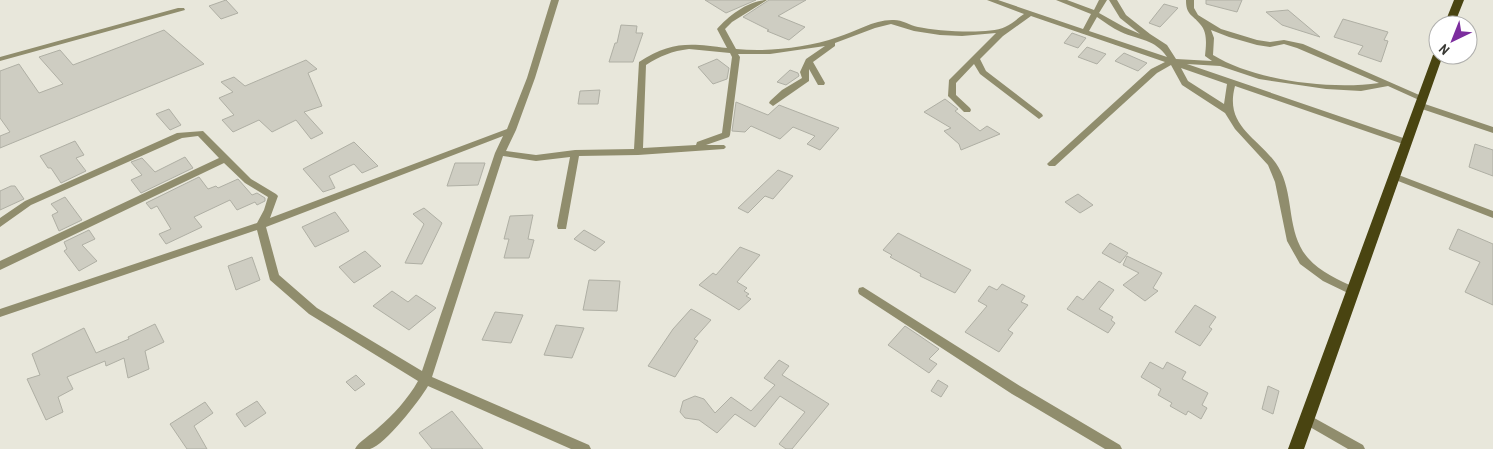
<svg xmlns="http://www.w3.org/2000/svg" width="1493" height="449" viewBox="0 0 1493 449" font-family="'Archivo Narrow',sans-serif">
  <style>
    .building { fill: #cecdc2; stroke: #afafa4 }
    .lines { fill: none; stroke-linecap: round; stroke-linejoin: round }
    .street { fill: #908d6d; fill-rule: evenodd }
    .primary { fill: #494411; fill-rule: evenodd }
  </style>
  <rect width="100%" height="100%" fill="#e8e7db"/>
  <path class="building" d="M226,0L238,13L221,19L209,6Z
    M705,0H756L726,13Z
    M769,0H806L778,16L805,27L789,40L767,31L769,30L743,17Z
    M1206,0H1242L1237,12L1206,4Z
    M1164,4L1178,8L1160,27L1149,23Z
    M1288,10L1320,37L1282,25L1266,12Z
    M1343,19L1388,32L1384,40L1388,41L1381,62L1358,54L1363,46L1334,37Z
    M621,25L637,26L636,33H643L633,62H609L615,43H617Z
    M164,30L204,64L0,148V136L10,132L0,118V71L19,64L39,93L63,84L39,57L60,50L73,65Z
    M1072,33L1086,38L1078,48L1064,43Z
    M1087,47L1106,54L1097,64L1078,57Z
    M1124,53L1147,63L1138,71L1115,61Z
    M717,59L729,68L727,79L713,84L698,67Z
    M306,60L317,69L308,73L322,106L304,112L323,133L311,139L296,120L272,132L259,120L233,132L222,120L234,115L219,98L233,92L221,82L234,77L245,86Z
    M790,70L798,73L799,76L786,85L777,82Z
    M600,90L598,104H578L580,91Z
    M945,99L958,109L955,111L980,131L987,126L1000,134L961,150L959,144L944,131L951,128L924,112Z
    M736,102L768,115L779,105L839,128L820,150L807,144L815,136L793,127L780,139L751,126L745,132L732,131Z
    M169,109L181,125L170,130L156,114Z
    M75,141L84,155L76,158L86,171L61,183L51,168H48L40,156Z
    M354,142L378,166L362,173L354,164L329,176L335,188L323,192L303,169Z
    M1475,144L1493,150V176L1469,167Z
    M185,157L193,168L141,193L131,180L142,175L131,162L142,158L155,172Z
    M455,163H485L478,185L447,186Z
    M778,170L793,176L773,199L765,196L748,213L738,208Z
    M199,177L208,189L216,186L218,188L238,179L252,195L257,193L265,198V201L257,205L255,202L237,210L230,200L194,217L202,227L166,244L159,234L171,229L157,206L151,209L146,203Z
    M11,186H15L24,199L0,210V191Z
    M1078,194L1093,205L1080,213L1065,202Z
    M65,197L82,220L59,231L52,215L58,212L51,204Z
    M424,208L442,223L422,264L405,263L424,224L413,214Z
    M335,212L349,231L315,247L302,227Z
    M533,215L528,239L534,240L529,258H504L509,239H504L510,216Z
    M1458,229L1493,244V305L1465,292L1480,262L1449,249Z
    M89,230L95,239L82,245L97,261L79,271L64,251L67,249L64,242Z
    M584,230L605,242L595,251L574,239Z
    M898,233L971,270L955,293L920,276L921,274L890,257L892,255L883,250Z
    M1110,243L1128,253L1120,263L1102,253Z
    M740,247L760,255L737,282L747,288L744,291L749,294L746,296L751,299L739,310L699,285L713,273L716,275Z
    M365,251L381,266L354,283L339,267Z
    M1127,256L1162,273L1153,288L1158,291L1145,301L1123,285L1139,273L1123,265Z
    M252,257L260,280L236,290L228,266Z
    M589,280L620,281L617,311L583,310Z
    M1099,281L1114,290L1099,309L1113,317L1111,320L1115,323L1108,333L1067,309L1077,296L1083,300Z
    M1002,284L1025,296L1021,302L1028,305L1008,330L1013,333L999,352L965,332L987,306L978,301L989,286L997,290Z
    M392,291L408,302L416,295L436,308L409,330L373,306Z
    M1195,305L1216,317L1209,327L1212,329L1200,346L1175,332Z
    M691,309L711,320L694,339L698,341L675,377L648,366L673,329Z
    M495,312L523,315L511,343L482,340Z
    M155,324L164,342L145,351L149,369L128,378L124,358L106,366L105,361L67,377L73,389L58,397L63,412L46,420L27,379L40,375L32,354L84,328L96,353L129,339L128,337Z
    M556,325L584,328L572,358L544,355Z
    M905,326L939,349L929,359L937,364L929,373L888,345Z
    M779,360L789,366L782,375L829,404L792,449H786L779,444L805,412L780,396L755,427L735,414L717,433L699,420L685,418L680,412L683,401L695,396L704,399L715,413L731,397L751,411L775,385L764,378Z
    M1150,362L1163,369L1167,362L1186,372L1182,379L1208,393L1202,405L1207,408L1201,419L1188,411L1186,415L1170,406L1172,403L1158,395L1161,389L1141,377Z
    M356,375L365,384L355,391L346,382Z
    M938,380L948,386L941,397L931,391Z
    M1268,386L1279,391L1273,414L1262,409Z
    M257,401L266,413L245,427L236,414Z
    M205,402L213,413L194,426L207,449H187L170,424Z
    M452,411L483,449H432L419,433Z"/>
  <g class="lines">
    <path class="street" d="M551,0H559L535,78L516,130L506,151L536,155L575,150L634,149L639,62C671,41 690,43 727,48L717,29C728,16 749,0 767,0L732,22L725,29L736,49C769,52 806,48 838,37C855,32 873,20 892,20C901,19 909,25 918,27C937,31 988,35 1005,27C1012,24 1018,18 1024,14L987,0H998L1083,29L1091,14L1056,0H1067L1094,10L1099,0H1107L1099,13L1124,27L1140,34L1120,18L1109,0H1117L1126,15L1150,34L1167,45L1176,59L1212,61L1205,56C1206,46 1208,32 1200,24C1192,14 1186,15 1186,0H1194V8L1198,15L1221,29L1257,40L1270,42L1284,40L1303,44L1426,98L1425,100H1419L1388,86L1361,91L1326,89L1259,79L1220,66L1187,64L1409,140L1411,142L1409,144H1403L1235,86C1223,130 1265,139 1281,172C1294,199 1287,234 1308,258C1320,272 1339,280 1356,288L1357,291L1356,294L1352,295L1323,281L1300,264L1287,241L1275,182L1268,165L1235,129L1225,113L1182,85L1171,65L1157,73L1055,166H1049L1047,164L1049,162L1151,69L1165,62L1031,16L1003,36L980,59L986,71L1042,114L1043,116L1039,119L980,74L974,64L956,83V95L970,108L971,110L970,112H964L948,96L949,80L996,33L962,36L940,35L914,31L891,24L875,28L835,43V46L813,62L825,83L824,85H818L809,69V81L773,106L769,103L770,101L782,90L802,78L800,72L806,59L825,46L770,54H738L740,57L730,135L729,137L706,145H724L726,147L724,149L638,155L579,156L566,229H558L557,226L570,157L536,161L503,156L432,377L589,445L591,449H571L428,386C420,400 385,445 370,449C366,449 359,449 355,449C359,441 371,435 378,428C393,415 408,399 418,381L309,314L270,280L257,230L0,317V309L257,223L264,210L268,197L245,183L224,163L0,270V261L219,158L198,136L182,138L31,205L0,227V218L25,201L177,133L203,131L251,179L276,194L278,196L270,218L507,129L527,78ZM1097,17C1105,22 1112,28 1121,32C1139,40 1155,39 1167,57L1089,31ZM1211,30L1229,37L1257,45L1270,47L1284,44L1297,48L1379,83C1331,90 1255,81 1213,55L1214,38ZM689,49L730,53L732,57L722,133L697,142L696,145L643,148L646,65C660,56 672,51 689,49ZM1181,68L1227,84L1224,104L1188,81ZM503,136L495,153L422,371L317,308L279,275L266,227Z
      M178,8H184L185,10L0,61V57Z
      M1419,102L1493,127V133L1416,107L1415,105Z
      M1396,174L1493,211V218L1393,179L1391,177L1393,175Z
      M863,287L1020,386L1120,445L1122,449H1105L1012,394L859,294L858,291L859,288Z
      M1307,414L1363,445L1365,449H1348L1303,423L1301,419L1303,415Z"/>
    <path class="primary" d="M1454,0H1464L1454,25H1444Z
      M1438,52V55H1443L1304,449H1288L1433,55Z"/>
  </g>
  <g transform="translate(1453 40) rotate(223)"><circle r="24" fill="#ffffff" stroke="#afafad"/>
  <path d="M0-4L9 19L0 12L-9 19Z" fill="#7c2d9e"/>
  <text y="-8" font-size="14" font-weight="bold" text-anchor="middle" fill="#383833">N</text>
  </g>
</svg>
